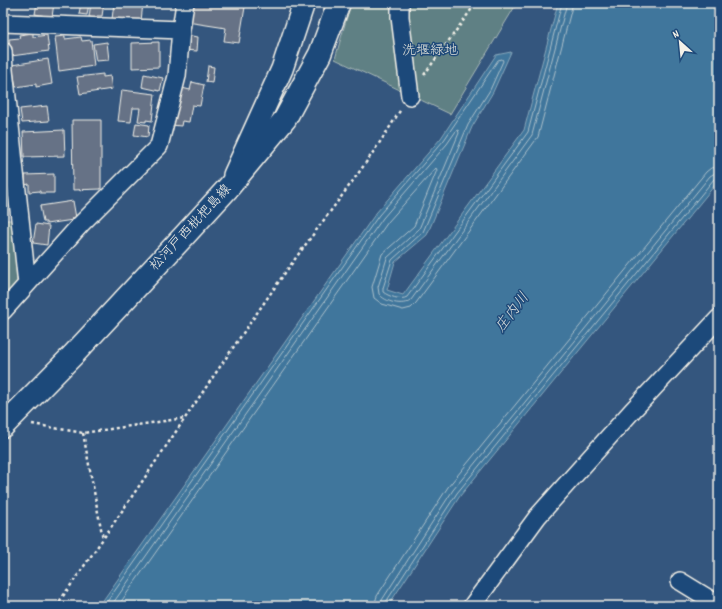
<svg xmlns="http://www.w3.org/2000/svg" width="722" height="609" viewBox="0 0 722 609" font-family="Dekko,'Klee One',sans-serif">
  <style>
    .green { fill: #5e8084; stroke: #a9b8b6 }
    .water { fill: #40769c; stroke: #88a7ba }
    .lines { fill: none; stroke-linecap: round; stroke-linejoin: round }
    .shore { stroke: #acc0ca; stroke-width: 1 }
    .building { fill: #667286; stroke: #f4f1e8 }
    .minor-casing { stroke: #f4f1e8; stroke-width: 20 }
    .tertiary-casing { stroke: #f4f1e8; stroke-width: 24 }
    .secondary-casing { stroke: #f4f1e8; stroke-width: 25 }
    .path { stroke: #f4f1e8; stroke-width: 2.5; stroke-dasharray: 3 3; stroke-linecap: butt }
    .minor { stroke: #1f4a7a; stroke-width: 17 }
    .tertiary { stroke: #1f4a7a; stroke-width: 21 }
    .secondary { stroke: #1f4a7a; stroke-width: 22 }
    .labels { text-anchor: middle; dominant-baseline: central; stroke-width: 3; stroke-linejoin: round; paint-order: stroke }
    .park-label { font-size: 14px; fill: #dee0d9; stroke: #1f4a7a }
    .street-label { font-size: 14px; fill: #f4f1e8; stroke: #1f4a7a }
    .water-label { font-size: 15px; font-style: italic; fill: #d9dfdd; stroke: #1f4a7a }
  </style>
  <rect width="100%" height="100%" fill="#34567e"/>
  <filter id="ink" filterUnits="userSpaceOnUse"><feTurbulence type="fractalNoise" baseFrequency=".025" numOctaves="2"/><feDisplacementMap in="SourceGraphic" scale="8" xChannelSelector="R" yChannelSelector="G"/><feConvolveMatrix kernelMatrix="1 2 1 2 8 2 1 2 1" color-interpolation-filters="sRGB"/></filter>
  <g filter="url(#ink)">
    <path class="green" d="M351,3H517L450,114L335,59Z
      M3,220H13L17,285L3,297Z"/>
    <path class="water" d="M558,3H719V180L460,496L388,606H99L376,213L441,138L496,55L511,52L493,92L472,127L427,235L395,262L387,290L403,295L524,130Z"/>
    <g class="lines">
      <path class="shore" d="M104,606L379,215L444,140L498,60L502,59L503,61L490,90L468,125L423,232L392,260L383,288V292C388,296 401,301 407,297L528,132L562,3
        M111,606L383,218L447,144L456,131L458,130L459,133L419,229L387,258L378,287L379,294C385,302 403,307 411,300L532,135L567,3
        M118,606L388,222L436,168L437,170L414,226L382,254L372,287L374,298L382,304L403,310L411,308L416,303L538,137L573,3
        M374,606L377,596L448,487L706,172L711,168L719,167
        M380,606L382,600L453,490L710,176L715,173H719
        M385,606L386,602L457,493L714,179L719,178"/>
    </g>
    <path class="building" d="M37,3H54L52,17L35,14Z
      M81,3H89L87,15L79,14Z
      M91,3H104L102,16H97L96,18L89,17Z
      M114,3H143L141,21L123,18V20L112,19Z
      M190,3H221L245,7L239,43L224,41L226,28L187,22Z
      M33,33V37L47,35L49,51L11,56L9,39L20,38L19,35Z
      M185,35L198,37L197,51L184,50Z
      M65,36V39L81,37L82,41L91,40L94,66L59,71L55,37Z
      M107,42L109,60L96,61L93,44Z
      M159,42V67L132,68V43Z
      M48,59L52,84L36,87V84L16,87L12,65Z
      M208,66L214,67L212,83L206,82Z
      M103,74V77L110,76L112,89L80,94L77,77Z
      M144,74L163,78L160,91L142,87Z
      M192,82L204,85L200,106L192,105L189,122L182,121L181,126L171,125L178,87L190,90Z
      M122,90L155,94L152,121L146,120V122L138,121L140,108H133L131,122L118,121Z
      M47,106L49,121L22,123L20,109Z
      M72,120H101V189L73,190Z
      M136,123L149,125L148,137L134,135Z
      M64,130L65,156L24,157L23,132Z
      M54,174V193H40V191L29,192V184L25,185V175Z
      M73,201L76,218H73V220L46,224V222H43L40,206Z
      M36,224L49,226L47,245L33,243Z"/>
    <g class="lines">
      <g class="minor-casing">
        <path id="minor" d="M400,3V17L410,96
          M3,23L181,30
          M3,51L4,70L27,284
          M3,311L81,224L159,146L177,76L181,30L185,3
          M680,581L719,605
          M472,606L538,516L632,411L719,318"/>
      </g>
      <g class="tertiary-casing">
        <path id="tertiary" d="M234,175L282,69L304,3"/>
      </g>
      <g class="secondary-casing">
        <path id="secondary" d="M3,426L73,355L184,236L228,188L285,119L320,54L339,3"/>
      </g>
      <path class="path" d="M424,75L476,3
        M32,424L83,433L185,418
        M83,433L103,539
        M56,606C132,499 204,388 280,280C320,223 365,169 401,109"/>
      <use href="#minor" class="minor"/>
      <use href="#tertiary" class="tertiary"/>
      <use href="#secondary" class="secondary"/>
    </g>
  </g>
  <g class="labels">
    <g class="park-label">
      <text x="430" y="51">洗堰緑地</text>
    </g>
    <g class="street-label">
      <text transform="translate(191 228) rotate(-47)">松河戸西枇杷島線</text>
    </g>
    <g class="water-label">
      <text transform="translate(513 313) rotate(-53)">庄内川</text>
    </g>
  </g>
  <rect width="722" height="609" fill="none" stroke="#1f4a7a" stroke-width="16"/>
  <rect x="8" y="8" width="706" height="593" fill="none" stroke="#f4f1e8" stroke-width="1.5" filter="url(#ink)"/>
  <g transform="translate(680 42) rotate(333)" stroke="#1f4a7a" stroke-width="3" paint-order="stroke">
  <path d="M0-3L7 15L0 10L-7 15Z" fill="#f4f1e8"/>
  <text y="-6" font-size="11" font-weight="bold" text-anchor="middle" fill="#f4f1e8">N</text>
  </g>
</svg>
